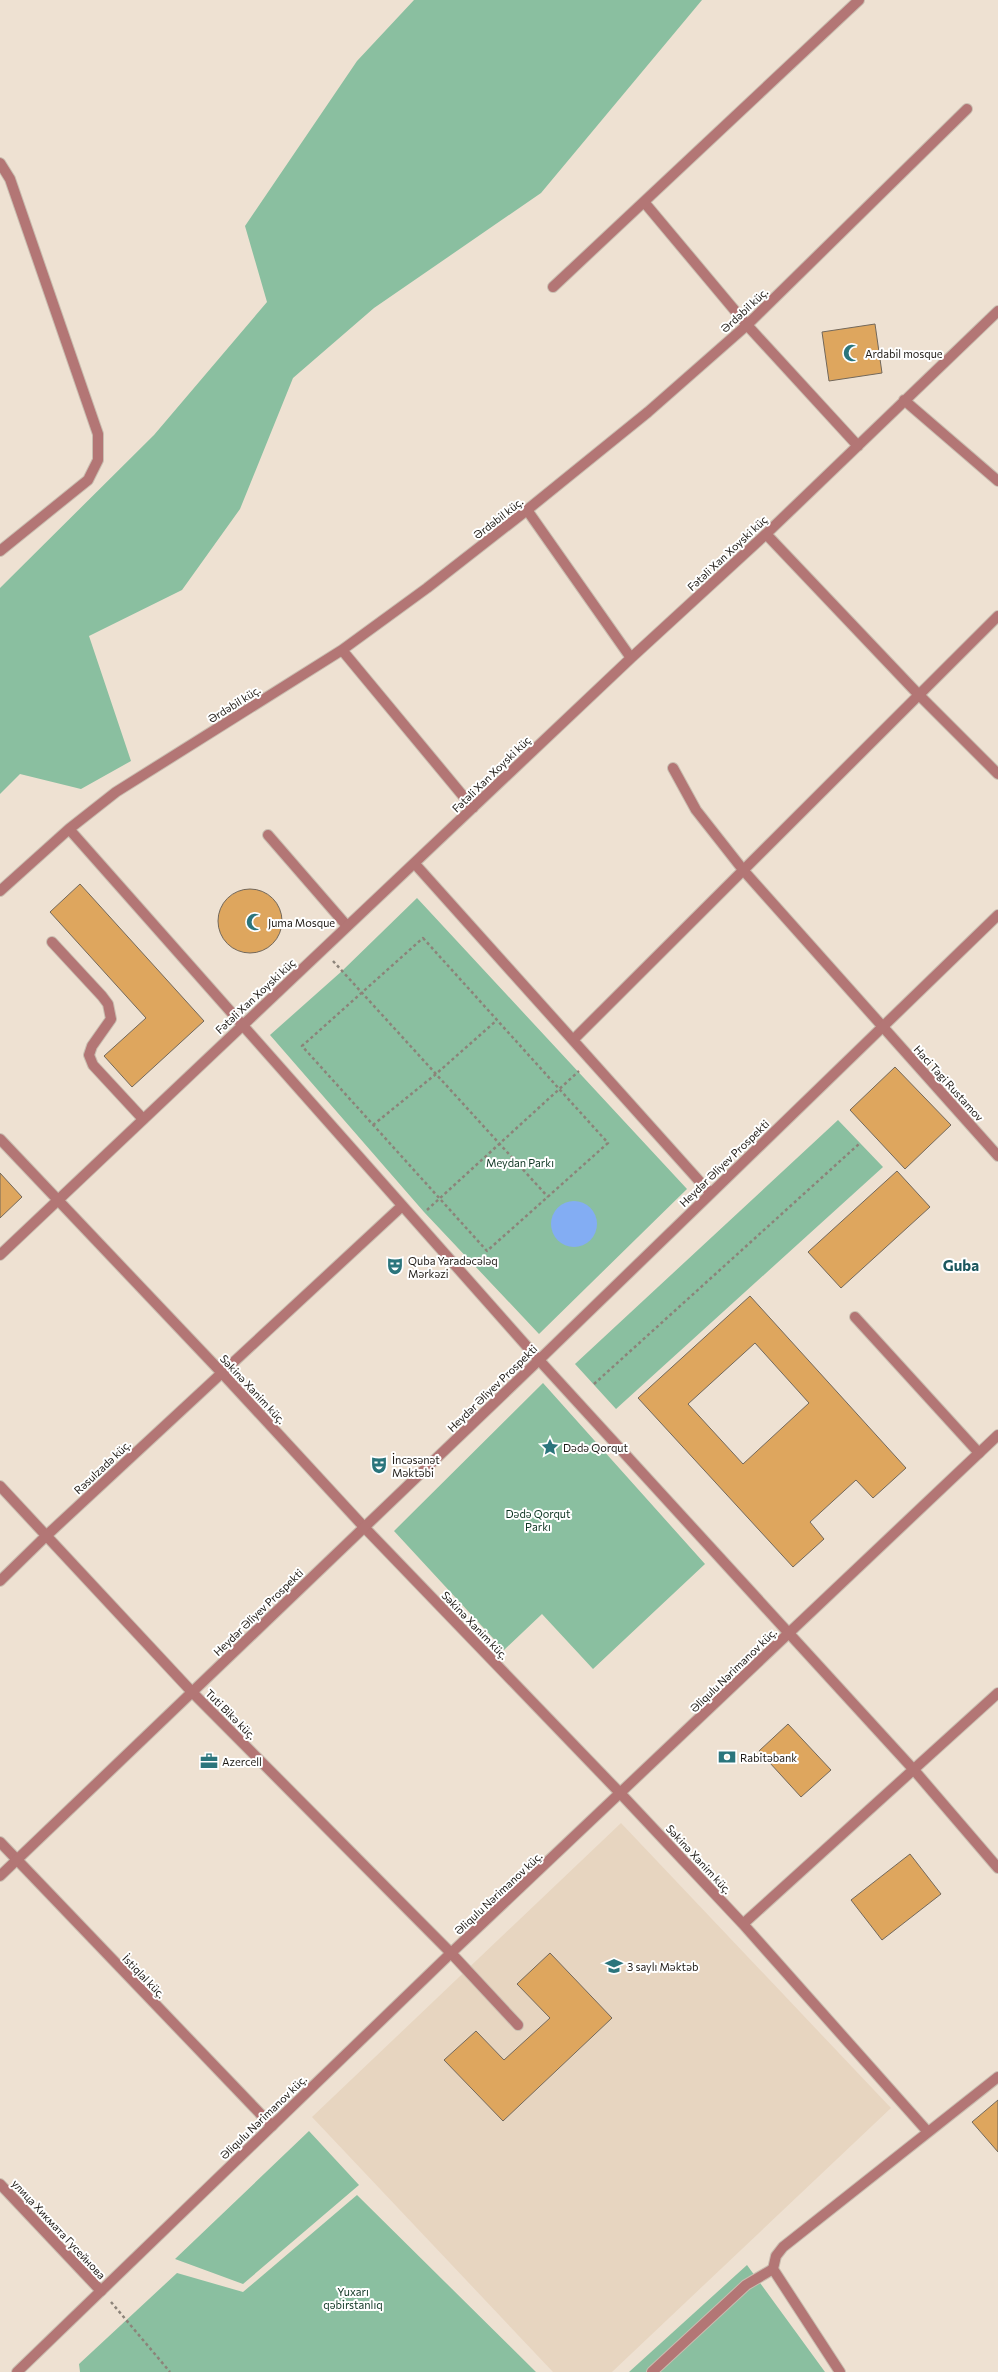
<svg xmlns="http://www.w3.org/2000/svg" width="998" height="2372" viewBox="0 0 998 2372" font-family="Commissioner,sans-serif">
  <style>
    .built { fill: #e7d5c0 }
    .green { fill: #8abfa0 }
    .water { fill: #83adf3 }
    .building { fill: #dea65e; stroke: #73685b; fill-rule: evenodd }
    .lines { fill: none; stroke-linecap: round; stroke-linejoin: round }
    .service-casing { stroke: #c9bdb0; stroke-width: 12 }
    .minor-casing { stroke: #c9bdb0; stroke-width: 12 }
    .tertiary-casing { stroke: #c9bdb0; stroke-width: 12 }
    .path { stroke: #8c8379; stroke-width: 2.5; stroke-dasharray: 3 3; stroke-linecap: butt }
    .service { stroke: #b37675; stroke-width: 10 }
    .minor { stroke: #b37675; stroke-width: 10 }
    .tertiary { stroke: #b37675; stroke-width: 10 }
    .labels { text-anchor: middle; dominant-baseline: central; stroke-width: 4; stroke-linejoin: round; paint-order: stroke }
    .street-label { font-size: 11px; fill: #1e1a15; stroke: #fff }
    .poi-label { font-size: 11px; fill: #1e1a15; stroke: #fff; text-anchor: start }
    .park-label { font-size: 11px; fill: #0c3320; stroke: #fff }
    .district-label { font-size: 15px; font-weight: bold; fill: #1c575d; stroke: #fff }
  </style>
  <rect width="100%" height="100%" fill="#eee1d2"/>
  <path class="built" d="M621,1823L891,2108L612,2372H553L312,2117Z"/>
  <path class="green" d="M414,0H702L541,193L374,308L293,378L240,509L182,590L89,636L131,761L81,789L20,774L0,794V588L154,435L267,302L245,226L357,61Z
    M417,898L687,1189L539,1334L424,1212L270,1035L342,971Z
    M838,1120L883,1167L616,1409L575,1364Z
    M543,1383L705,1564L593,1669L542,1614L504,1650L394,1531Z
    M309,2131L359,2185L243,2284L175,2259Z
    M357,2195L536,2372H80L79,2364L177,2273L243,2292Z
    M747,2265L825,2372H629Z"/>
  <path class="water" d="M551 1224a23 23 0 1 1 46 0a23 23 0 1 1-46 0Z"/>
  <path class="building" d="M875,324L882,373L829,381L822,332Z
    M80,884L204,1021L132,1087L104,1056L146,1018L50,912Z
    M218 921a32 32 0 1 1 64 0a32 32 0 1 1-64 0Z
    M895,1067L951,1125L905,1169L850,1110Z
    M897,1171L930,1207L841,1288L808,1252Z
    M0,1173L22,1197L0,1218Z
    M750,1296L906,1468L873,1498L856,1480L810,1522L824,1539L793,1567L638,1398ZM755,1343L809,1403L743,1464L688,1404Z
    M788,1724L831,1770L801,1797L759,1751Z
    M910,1854L941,1894L882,1940L851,1900Z
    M550,1953L612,2018L503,2121L444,2060L476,2031L504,2060L550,2018L517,1984Z
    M998,2100V2152L972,2122Z"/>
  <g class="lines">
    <g class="service-casing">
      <path id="service" d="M0,163L10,179L98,434V460L88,480L0,551
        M268,835L347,926
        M52,942L102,996L108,1004L111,1019L92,1046L89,1055L93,1065L143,1119
        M855,1317L979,1453
        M451,1953L518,2025
        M652,2372L746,2285L773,2269"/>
    </g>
    <g class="minor-casing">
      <path id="minor" d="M644,202L747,325L858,446
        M553,287L859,0
        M904,400L998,481
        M527,510L631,658
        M766,534L918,694L998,774
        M342,650L473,808
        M673,768L696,810L744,871L998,1156
        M69,829L539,1360L914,1770L998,1868
        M415,864L710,1193
        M0,891L69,829L116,792L342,650L427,588L527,510L648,412L747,325L967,109
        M573,1040L998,616
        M0,1139L222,1373L364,1527L621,1794L743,1924L928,2132
        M0,1255L631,658L766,534L998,311
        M0,1486L192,1692L451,1953
        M0,1581L47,1535L402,1206
        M0,1842L272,2126
        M743,1924L998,1693
        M0,2184L101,2291
        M840,2372L773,2269L776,2256L783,2247L998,2077"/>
    </g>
    <g class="tertiary-casing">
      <path id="tertiary" d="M0,1876L539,1360L998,915
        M17,2372L451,1953L998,1435"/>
    </g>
    <path class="path" d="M423,938L608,1143L487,1251L302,1046Z
      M333,961L548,1197
      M373,1125L436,1074L497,1020
      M427,1210L579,1071
      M594,1384L860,1143
      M111,2302L170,2372"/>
    <use href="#service" class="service"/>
    <use href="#minor" class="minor"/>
    <use href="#tertiary" class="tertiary"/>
  </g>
  <defs>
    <g id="mosque-bare" transform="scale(1.38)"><path d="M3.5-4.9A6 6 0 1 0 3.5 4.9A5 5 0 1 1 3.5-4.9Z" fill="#2b757c" stroke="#fff" stroke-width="2.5" paint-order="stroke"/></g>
    <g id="theatre-bare" transform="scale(1.38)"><path d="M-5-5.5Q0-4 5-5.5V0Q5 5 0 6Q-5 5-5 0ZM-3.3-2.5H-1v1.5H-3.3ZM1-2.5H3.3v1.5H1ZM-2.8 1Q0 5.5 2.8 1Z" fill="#2b757c" stroke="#fff" stroke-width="2.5" paint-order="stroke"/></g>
    <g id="sight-bare" transform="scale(1.38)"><path d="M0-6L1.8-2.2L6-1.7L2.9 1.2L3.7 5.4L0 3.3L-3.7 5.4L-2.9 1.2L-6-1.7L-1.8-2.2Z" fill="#2b757c" stroke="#fff" stroke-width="2.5" paint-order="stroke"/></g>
    <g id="bank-bare" transform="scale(1.38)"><path d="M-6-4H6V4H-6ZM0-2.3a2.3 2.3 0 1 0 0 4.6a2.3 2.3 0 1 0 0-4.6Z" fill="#2b757c" stroke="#fff" stroke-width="2.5" paint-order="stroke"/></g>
    <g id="office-bare" transform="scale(1.38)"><path d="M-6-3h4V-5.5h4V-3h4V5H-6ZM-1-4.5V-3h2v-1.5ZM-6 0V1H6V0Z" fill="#2b757c" stroke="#fff" stroke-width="2.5" paint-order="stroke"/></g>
    <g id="school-bare" transform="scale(1.38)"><path d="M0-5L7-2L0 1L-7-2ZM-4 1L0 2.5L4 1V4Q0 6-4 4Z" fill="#2b757c" stroke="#fff" stroke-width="2.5" paint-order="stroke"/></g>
  </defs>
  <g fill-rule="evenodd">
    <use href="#mosque-bare" x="852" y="353"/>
    <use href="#mosque-bare" x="255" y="922"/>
    <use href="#theatre-bare" x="395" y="1266"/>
    <use href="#sight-bare" x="550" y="1447"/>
    <use href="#theatre-bare" x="379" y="1465"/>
    <use href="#bank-bare" x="727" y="1757"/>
    <use href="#office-bare" x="209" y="1761"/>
    <use href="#school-bare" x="614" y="1966"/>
  </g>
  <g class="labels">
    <g class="street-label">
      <text transform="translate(744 310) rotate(-43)">Ərdəbil küç.</text>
      <text transform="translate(498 518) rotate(-38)">Ərdəbil küç.</text>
      <text transform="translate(727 553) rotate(-43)">Fətəli Xan Xoyski küç</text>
      <text transform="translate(234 704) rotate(-32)">Ərdəbil küç.</text>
      <text transform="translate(491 774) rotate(-44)">Fətəli Xan Xoyski küç</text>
      <text transform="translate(255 996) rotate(-43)">Fətəli Xan Xoyski küç</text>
      <text transform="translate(949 1083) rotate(48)">Haci Tagi Rustamov</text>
      <text transform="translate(724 1163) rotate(-44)">Heydər Əliyev Prospekti</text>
      <text transform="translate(492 1388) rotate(-44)">Heydər Əliyev Prospekti</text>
      <text transform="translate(253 1389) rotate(47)">Səkinə Xanim küç.</text>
      <text transform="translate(102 1467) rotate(-43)">Rəsulzadə küç.</text>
      <text transform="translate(258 1612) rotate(-44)">Heydər Əliyev Prospekti</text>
      <text transform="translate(475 1625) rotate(46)">Səkinə Xanim küç.</text>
      <text transform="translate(733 1670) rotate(-44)">Əliqulu Nərimanov küç.</text>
      <text transform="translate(231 1714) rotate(45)">Tuti Bikə küç.</text>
      <text transform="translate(699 1859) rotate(47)">Səkinə Xanim küç.</text>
      <text transform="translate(498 1893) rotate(-43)">Əliqulu Nərimanov küç.</text>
      <text transform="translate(144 1976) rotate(46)">İstiqlal küç.</text>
      <text transform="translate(263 2117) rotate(-44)">Əliqulu Nərimanov küç.</text>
      <text transform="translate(59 2229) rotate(47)">улица Хикмата Гусейнова</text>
    </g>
    <g class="poi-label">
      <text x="865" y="353">Ardabil mosque</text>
      <text x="268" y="922">Juma Mosque</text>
      <text x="408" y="1260">Quba Yaradəcələq<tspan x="408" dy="13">Mərkəzi</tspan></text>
      <text x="563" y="1447">Dədə Qorqut</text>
      <text x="392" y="1459">İncəsənət<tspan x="392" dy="13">Məktəbi</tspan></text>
      <text x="740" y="1757">Rabitəbank</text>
      <text x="222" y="1761">Azercell</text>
      <text x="627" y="1966">3 saylı Məktəb</text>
    </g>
    <g class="park-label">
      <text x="520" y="1162">Meydan Parkı</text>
      <text x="538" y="1513">Dədə Qorqut<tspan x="538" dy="13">Parkı</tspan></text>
      <text x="353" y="2291">Yuxarı<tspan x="353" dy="13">qəbirstanlıq</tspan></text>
    </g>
    <g class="district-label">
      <text x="961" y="1265">Guba</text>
    </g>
  </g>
</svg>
